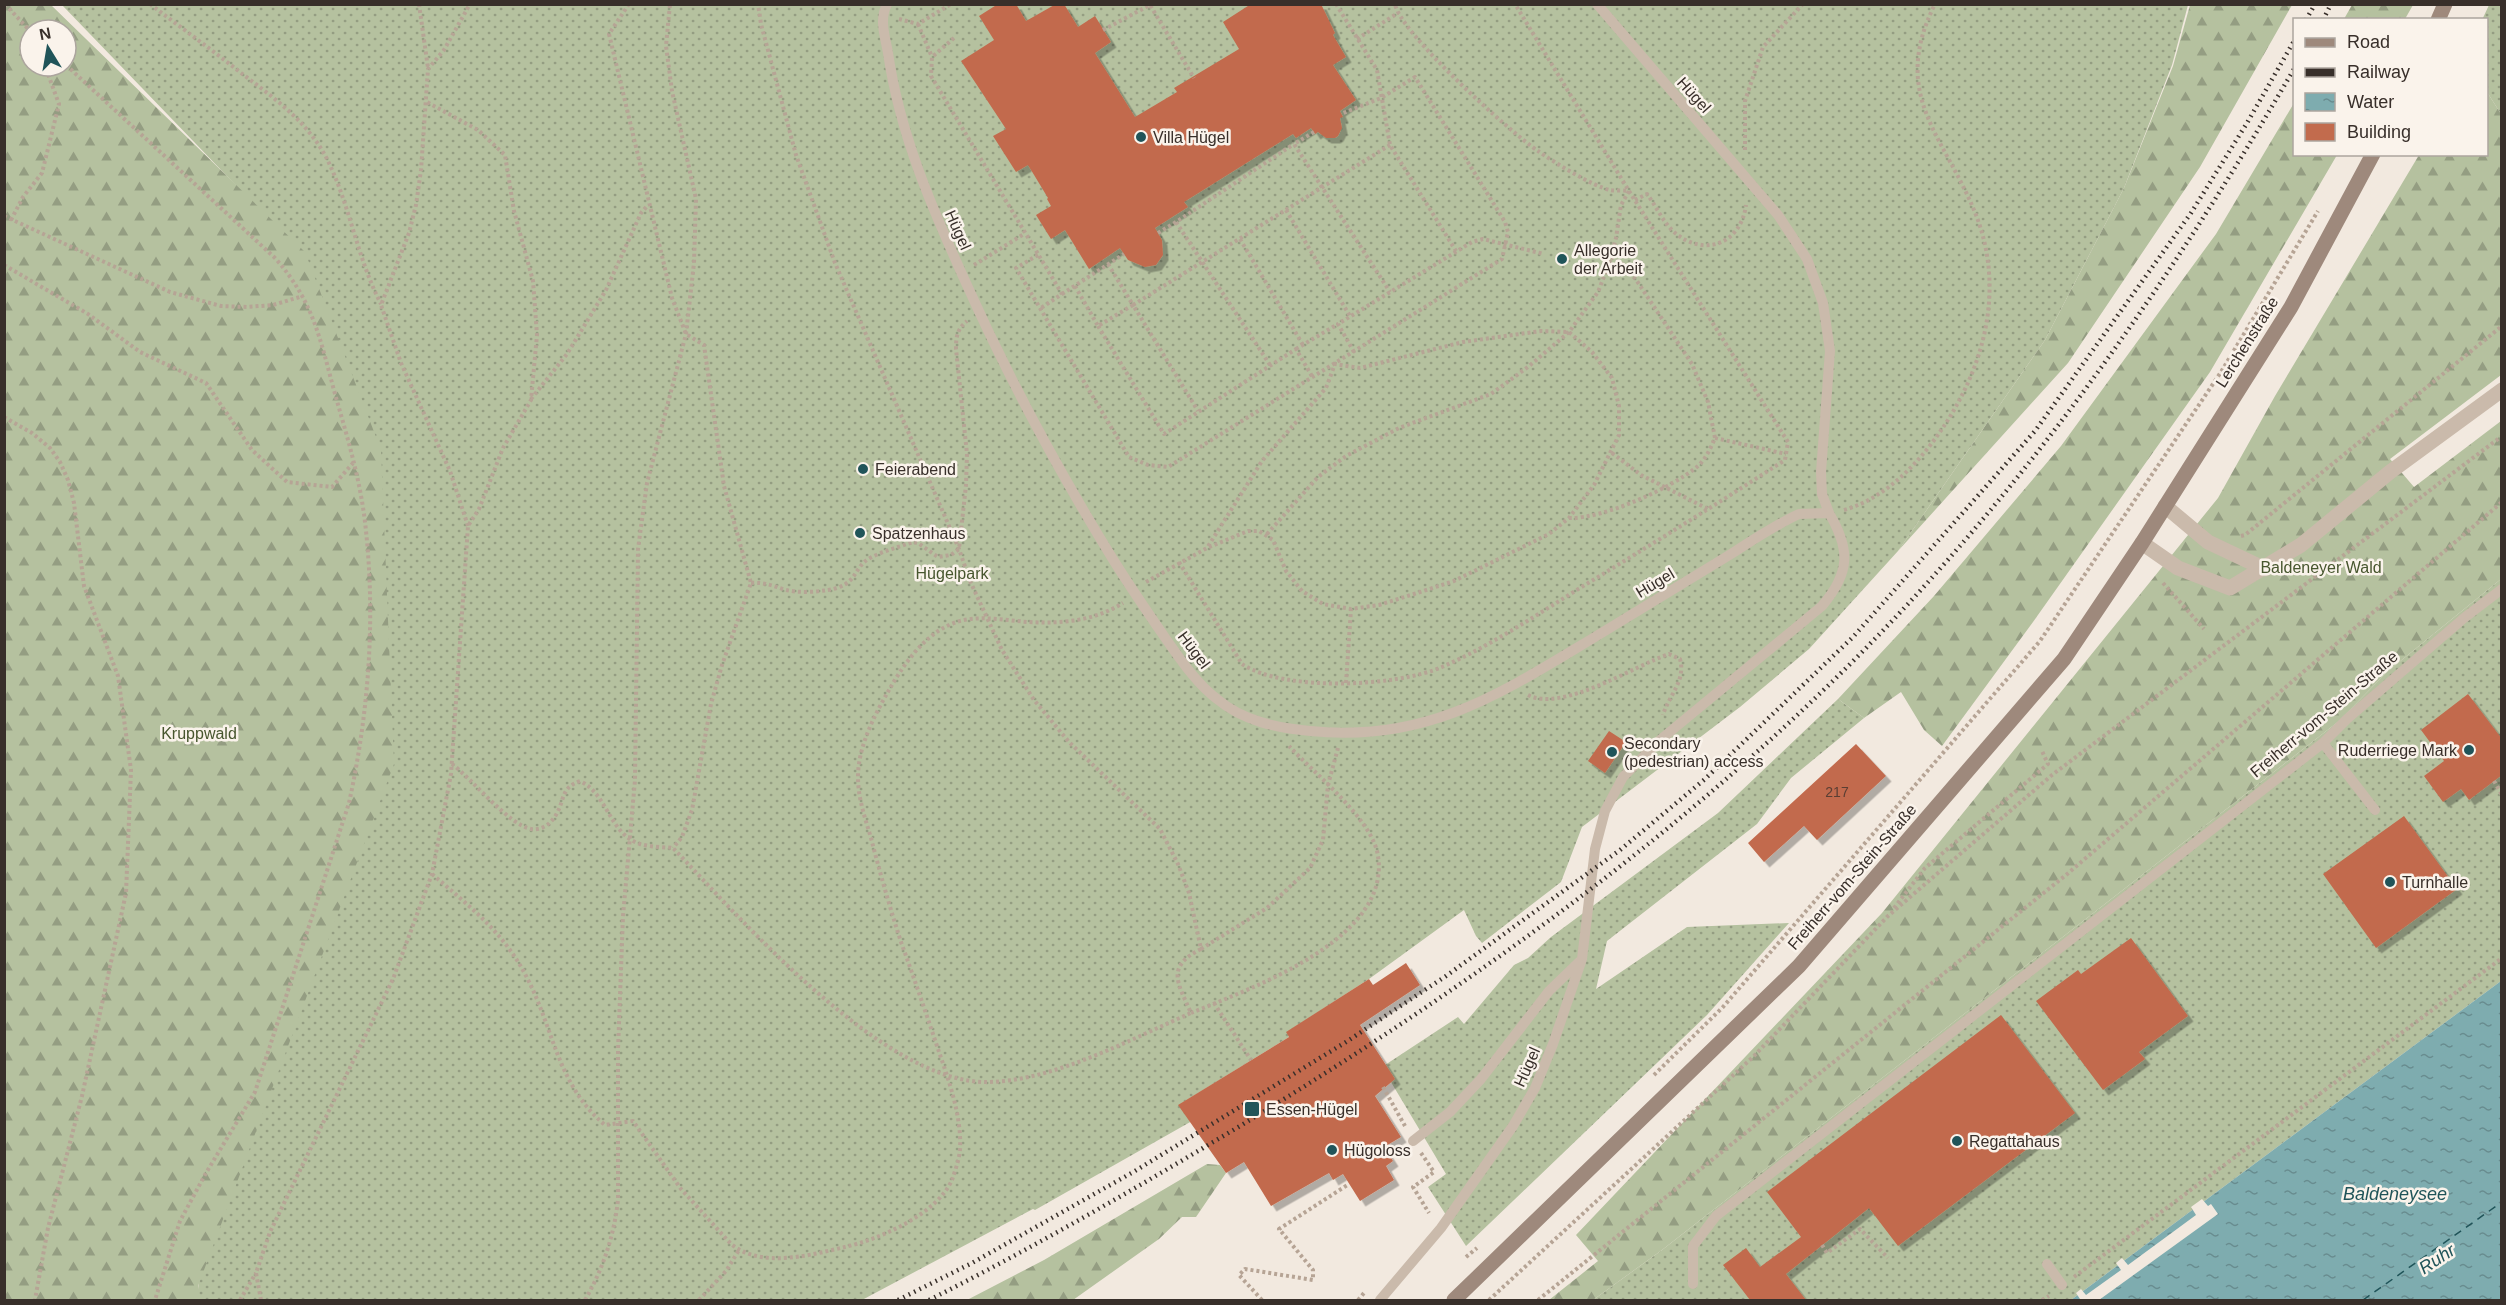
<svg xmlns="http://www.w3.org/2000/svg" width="2506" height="1305" viewBox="0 0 2506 1305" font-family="Arial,sans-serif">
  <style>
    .grass { fill: url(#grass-dots) }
    .forest { fill: url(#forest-firs); fill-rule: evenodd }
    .water { fill: url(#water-ripples) }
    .pier { fill: #f2e9df }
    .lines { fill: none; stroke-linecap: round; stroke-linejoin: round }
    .ferry { stroke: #205459; stroke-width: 1.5; stroke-dasharray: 8 6; stroke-linecap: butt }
    .building { fill: #c26b4d; filter: url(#shadow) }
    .path { stroke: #b6a495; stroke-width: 4; stroke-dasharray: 3 3; stroke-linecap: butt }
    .lane { stroke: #cabaab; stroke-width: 10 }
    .street { stroke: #cabaab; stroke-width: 15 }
    .secondary { stroke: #9e897c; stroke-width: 15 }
    .rail { stroke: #382f2a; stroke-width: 4.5; stroke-dasharray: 1.5 4.5; stroke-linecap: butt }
    .poi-dot { fill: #205459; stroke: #faf3eb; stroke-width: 2 }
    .labels { text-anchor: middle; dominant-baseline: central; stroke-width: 5; stroke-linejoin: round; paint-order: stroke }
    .number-label { font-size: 14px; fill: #5a3e33 }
    .street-label { font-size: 16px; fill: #382f2a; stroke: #faf3eb }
    .poi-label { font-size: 16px; fill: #382f2a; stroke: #faf3eb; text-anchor: start }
    .park-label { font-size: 16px; fill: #47562e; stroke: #faf3eb }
    .water-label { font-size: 18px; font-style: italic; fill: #205459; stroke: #faf3eb }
  </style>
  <defs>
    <pattern id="grass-dots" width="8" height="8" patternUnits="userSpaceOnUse" patternTransform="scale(1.5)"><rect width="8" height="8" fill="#b5c19f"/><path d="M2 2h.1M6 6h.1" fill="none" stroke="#949d82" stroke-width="1.8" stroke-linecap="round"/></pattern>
    <pattern id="forest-firs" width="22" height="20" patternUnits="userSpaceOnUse" patternTransform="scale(1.5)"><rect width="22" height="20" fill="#b5c19f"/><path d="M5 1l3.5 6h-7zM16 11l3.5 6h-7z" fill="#949d82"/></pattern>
    <pattern id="water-ripples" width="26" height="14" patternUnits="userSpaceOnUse" patternTransform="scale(1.5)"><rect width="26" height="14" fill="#7eacaf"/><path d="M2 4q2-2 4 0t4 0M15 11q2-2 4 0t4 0" fill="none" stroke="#688c8f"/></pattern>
    <filter id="shadow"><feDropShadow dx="5.5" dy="5.5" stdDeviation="0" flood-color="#0004"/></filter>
  </defs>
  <rect width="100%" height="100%" fill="#f2e9df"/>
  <path class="grass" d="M62,5H2188L2172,65L2124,188L2045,340L1898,551L1809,649L1740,707L1582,827L1561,882L1482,943L1476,936L1464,910L1369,979L1287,1032L1289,1037L1182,1103L1192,1121L1035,1210L1033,1209L862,1300H197L299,251Z
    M2489,5H2501V114L2487,92L2486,20H2482Z
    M2501,579V981L2071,1300H1593L1662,1250L2339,721L2387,672Z
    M1838,699L1864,718L1791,778L1757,824L1607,941L1596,989L1687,927L1789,923L1707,1015L1466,1246L1428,1187L1446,1174L1382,1067L1458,1017L1464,1024L1514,965L1528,958L1551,937L1718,813Z"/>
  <path class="forest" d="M50,4L305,252L381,450L394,764L198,1286L199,1300H5L4,5ZM30,30H66V66H30Z
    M2190,5H2292L2200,167L2068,363L1898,551L2045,340L2124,188L2173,66Z
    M2352,5V4L2413,5L2405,19H2344Z
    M2487,92L2501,114V375L2390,459L2414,487L2501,421V579L2387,672L2339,721L1662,1250L1593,1300H1549L1598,1261L1576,1235L1882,913L2218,498L2275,396L2419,155L2486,154Z
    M2294,103V154L2337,155L2210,372L2033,622L1942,746L1924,730L1901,692L1864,718L1838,699L1934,596L2061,446L2216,234Z
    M1207,1164L1220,1165L1226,1173L1196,1217H1182L1159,1239L1073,1300H967L1044,1260Z"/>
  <path class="water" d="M2501,981V1300H2071Z"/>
  <path class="pier" d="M2202,1199L2208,1206L2211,1204L2218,1214L2099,1300H2078L2080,1299L2076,1293L2081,1289L2086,1295L2121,1270L2116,1263L2122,1258L2128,1265L2196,1215L2191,1207Z"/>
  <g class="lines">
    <path class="ferry" d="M2363,1300L2502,1202"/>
  </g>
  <path class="building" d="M998,4H1016L1026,21L1056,4H1064L1078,27L1095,16L1111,42L1095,53L1135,117L1177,92L1174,88L1239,49L1223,22L1251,4H1321L1335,33L1333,35L1346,57L1333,65L1356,100L1340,111L1343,117L1340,118L1342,128L1338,136L1335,138H1326L1318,132L1315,134L1311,128L1296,138L1293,134L1184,202L1188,207L1155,228L1162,240L1163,255L1156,265L1145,267L1128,260L1120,248L1089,269L1065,230L1051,239L1036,215L1051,206L1047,199L1048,198L1028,165L1016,172L993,136L1006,129L961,61L994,40L979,16Z
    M2468,694L2502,739V775L2469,800L2461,789L2443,802L2424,776L2444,761L2421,730Z
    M1609,731L1626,742L1605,773L1588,761Z
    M1856,744L1886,776L1817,840L1804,826L1764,862L1748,843Z
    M2404,816L2457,889L2376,948L2323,874Z
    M2131,938L2188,1016L2139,1052L2145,1059L2103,1090L2036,1001L2078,970L2081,974Z
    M1406,963L1420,985L1360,1025L1395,1079L1375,1096L1401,1137L1384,1147L1393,1161L1386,1166L1394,1180L1360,1201L1343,1174L1333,1180L1329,1173L1271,1206L1244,1162L1226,1173L1178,1105L1289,1037L1286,1032L1369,979L1373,985Z
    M2001,1015L2075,1113L1898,1246L1869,1208L1786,1274L1806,1300H1750L1723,1265L1746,1248L1760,1267L1801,1237L1767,1192Z"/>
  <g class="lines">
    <path class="path" d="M5,4L30,31
      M150,4C180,27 211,49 241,73C273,97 308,122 327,159C350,205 357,258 381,304
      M419,4L428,68
      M629,4L609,34L672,298L686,334L704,345L724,486L751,583L722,665L711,704L692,810L682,837L673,848
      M1336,4L1377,70L1390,145L1456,251
      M899,19L918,24L951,4
      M918,24L932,57
      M1103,30L1150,5L1194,78
      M954,38L932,57L931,76L1062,294L1041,308
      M1357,39L1398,13
      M66,65L275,258C314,302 320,339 335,394C347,436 360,479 365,522C376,616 369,711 349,803L255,1092L206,1173L180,1221L155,1300
      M1314,132L1294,144L1390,292
      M1745,150V101L1763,47L1803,4
      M1635,200L1647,194C1656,206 1663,222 1674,232C1704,258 1741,244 1746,205
      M1286,210L1350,316
      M4,216L170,292L221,306L247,307L273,305L303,296
      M11,220L23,197L42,173L59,104L45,66
      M1158,233L1176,222
      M1240,239L1303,345
      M1038,255L1016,268L1129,457L1148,465L1168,467L1502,259L1508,232L1505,222L1415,77L1381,98L1341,114
      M1108,264L1133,305L1390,145
      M4,265L88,314L140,352L206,383L252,450L287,482L332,487L353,463
      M974,265L1024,234
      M1075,286L1098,326L1133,305L1198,411
      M1062,294L1124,254
      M1098,326L1164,434L1296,349L1313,378
      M1296,349L1338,324
      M1354,352L1338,324L1472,242L1483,239L1544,254
      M1270,365L1176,222L1294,144
      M531,399L567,354L606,290L641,213L648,205
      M4,417L32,433L50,448L60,462L68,480L74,503L84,586L118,676L131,770L126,893L82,1096L48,1228L35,1300
      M1715,438L1786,454
      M1612,453L1641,475L1708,509
      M1844,510C1887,498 1922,460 1946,423C1986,361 2004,287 1976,215C1945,136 1889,96 1935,4
      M1569,518C1603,519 1672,488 1698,466C1706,459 1711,447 1715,438L1708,402L1692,364L1637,281L1624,265L1611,257
      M468,526L450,471L401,363L381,305L409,233L416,205L421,170L428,69L444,50L470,4
      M1267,534L1318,477L1346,456L1399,428L1491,394L1528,367L1569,332L1598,292L1609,264L1616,238L1621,205L1629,191L1515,4
      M2241,536L2245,535L2502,326
      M1179,562L1242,664C1284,692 1396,687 1442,667C1490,646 1535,616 1580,588C1649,546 1717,504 1785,460L1788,442L1629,191C1623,190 1616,191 1610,190C1594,187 1552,161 1538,151C1510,132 1400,33 1395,4
      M1146,582L1207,548L1248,531H1259L1273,540L1286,571L1302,591L1323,604L1351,609L1379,605L1414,594L1454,581L1549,534L1569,518L1594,485L1619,435V406L1612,378L1592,352L1569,332L1541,331L1463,342L1360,368L1335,364L1326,388L1262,461L1207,548
      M751,583C765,582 773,586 786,590C799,593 815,592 828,590C859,585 852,568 870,558C883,551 899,547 913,542L918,543L938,557L951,555L959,549L966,485L967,454L956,349C956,337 957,329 967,321
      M2163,583L2204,629
      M1346,683L1351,609
      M1528,695C1562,713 1636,665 1669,654L1680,659C1686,681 1669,695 1663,715
      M452,764C472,779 509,825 531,829C542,831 552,823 557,813C565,798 561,788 580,781C608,794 609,834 640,844C650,847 663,847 673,848C741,919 881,1080 984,1082C1050,1083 1131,1039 1191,1013C1178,983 1165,967 1201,949L1189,893L1178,864L1160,829L1069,742L1034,700L1002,650L970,581L959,549L835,263L796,155L761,24L758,4
      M2494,781L2502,795
      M432,874C468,905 503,932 525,974C554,1027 556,1084 605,1125L633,1121L681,1189L731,1244C762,1269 810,1255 845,1247C880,1239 937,1214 952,1180C955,1171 959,1160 960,1150C962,1117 949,1081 938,1049C926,1013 914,978 901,942C890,908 880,873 871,838C865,818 858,798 858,777C858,747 874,716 889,690C902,667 922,638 947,626C972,613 1001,620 1028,622C1061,624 1094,621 1123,603
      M1894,908L1925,868L2048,764L2042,751
      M1201,949L1267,908L1310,868L1323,840L1328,785L1338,748
      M1214,1003L1251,1060
      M1191,1013C1251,988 1397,938 1377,851C1368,816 1314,773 1289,746
      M1654,1075L1723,1007L2040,641L2221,372L2318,211
      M1383,1087L1405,1126
      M1421,1153L1434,1172L1413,1187L1429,1213
      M1822,1245L1827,1253L1860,1229L1888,1258
      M1466,1257L1477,1248
      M2074,1277L2502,958
      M240,1300L256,1273
      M261,1300L256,1273L270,1232L393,979L432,874L451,774L468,526L479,509L503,448L531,400L537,335L533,281L514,211L505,155L478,130L425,101
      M585,1300C603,1269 614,1236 618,1200V1050L623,916L635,780L638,549L647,483L686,334L694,263L696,199L672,91L666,46L670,4
      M699,1300L726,1271L739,1250
      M1262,1300L1239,1275L1245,1269L1313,1280V1270L1279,1229L1349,1184
      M1358,1300L1364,1293
      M1489,1300L1753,1057L1888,916L2052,775L2502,436
      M1538,1300L2066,875L2502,502
      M2042,1300L2049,1296"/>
    <path class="lane" d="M887,4C879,20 885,36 888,53C900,135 932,208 966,283C1009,379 1059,472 1114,561C1131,588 1148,613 1166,639C1181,660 1196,683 1217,699C1243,721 1277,728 1310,731C1424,743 1497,696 1590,640C1637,611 1684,583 1731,554C1753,540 1775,525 1799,514L1829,513C1851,550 1850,573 1822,606L1660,740L1623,777L1605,811L1595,849L1582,959L1553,1044L1535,1088L1513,1126L1441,1228L1380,1300
      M1597,4L1778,215L1807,259L1823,303L1830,351L1821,472L1822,494L1829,513
      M2323,743L2375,810
      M1413,1141L1450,1112L1481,1079L1549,991L1579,962
      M2047,1264L2062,1285
      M1693,1284V1246L1716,1216L2323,743L2347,719L2464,618L2502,589"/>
    <path class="street" d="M2165,506L2208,542L2265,569
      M2142,543L2178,568L2230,588L2301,545L2390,472L2502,390"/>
    <path class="secondary" d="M2438,20L2445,4
      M1454,1300L1799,966L2064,659L2142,543L2291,307L2373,154"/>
    <path class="rail" d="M2306,20L2315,4
      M2323,20L2331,4
      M898,1300L972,1263L1135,1171L1346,1042L1446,976L1566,889L1620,850L1705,779L1853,637L2035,431L2191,213L2247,123L2294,41
      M929,1300C1035,1247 1138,1187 1240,1126C1464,990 1681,836 1865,649C2034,477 2173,277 2294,69"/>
  </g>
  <g class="poi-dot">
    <circle cx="1141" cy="137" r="6"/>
    <circle cx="1562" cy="259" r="6"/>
    <circle cx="863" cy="469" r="6"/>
    <circle cx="860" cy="533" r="6"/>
    <circle cx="2469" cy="750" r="6"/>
    <circle cx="1612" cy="752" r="6"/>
    <circle cx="2390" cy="882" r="6"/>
    <rect x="1244" y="1101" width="16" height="16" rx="3"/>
    <circle cx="1957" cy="1141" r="6"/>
    <circle cx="1332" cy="1150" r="6"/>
  </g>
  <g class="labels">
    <g class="number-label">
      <text x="1837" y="792">217</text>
    </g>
    <g class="street-label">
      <text transform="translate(1694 95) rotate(48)">Hügel</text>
      <text transform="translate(958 230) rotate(66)">Hügel</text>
      <text transform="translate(2247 342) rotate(-58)">Lerchenstraße</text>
      <text transform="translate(1655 583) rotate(-31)">Hügel</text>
      <text transform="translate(1194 650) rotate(53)">Hügel</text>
      <text transform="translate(2324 714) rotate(-40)">Freiherr-vom-Stein-Straße</text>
      <text transform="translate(1852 877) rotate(-49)">Freiherr-vom-Stein-Straße</text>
      <text transform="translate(1527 1067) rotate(-66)">Hügel</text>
    </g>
    <g class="poi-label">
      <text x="1153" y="137">Villa Hügel</text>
      <text x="1574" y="250">Allegorie<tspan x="1574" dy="18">der Arbeit</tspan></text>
      <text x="875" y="469">Feierabend</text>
      <text x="872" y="533">Spatzenhaus</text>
      <text x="1624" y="743">Secondary<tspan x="1624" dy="18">(pedestrian) access</tspan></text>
      <text x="2457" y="750" text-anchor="end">Ruderriege Mark</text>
      <text x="2402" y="882">Turnhalle</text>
      <text x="1266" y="1109">Essen-Hügel</text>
      <text x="1969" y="1141">Regattahaus</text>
      <text x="1344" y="1150">Hügoloss</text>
    </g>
    <g class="park-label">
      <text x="2321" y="567">Baldeneyer Wald</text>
      <text x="952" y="573">Hügelpark</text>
      <text x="199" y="733">Kruppwald</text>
    </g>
    <g class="water-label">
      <text x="2395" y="1194">Baldeneysee</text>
      <text transform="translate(2437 1259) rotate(-33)">Ruhr</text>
    </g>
  </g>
  <rect width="2506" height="1305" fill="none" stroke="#382f2a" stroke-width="12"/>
  <rect x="2293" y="18" width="195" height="138" fill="#faf3eb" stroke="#aca59e" stroke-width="1.5"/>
  <rect x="2305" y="38" width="30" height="9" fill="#9e897c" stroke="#aca59e" stroke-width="1.5"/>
  <text x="2347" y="48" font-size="18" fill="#382f2a">Road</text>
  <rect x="2305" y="68" width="30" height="9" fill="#382f2a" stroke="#aca59e" stroke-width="1.5"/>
  <text x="2347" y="78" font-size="18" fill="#382f2a">Railway</text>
  <rect x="2305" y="93" width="30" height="18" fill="url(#water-ripples)" stroke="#aca59e" stroke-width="1.5"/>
  <text x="2347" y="108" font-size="18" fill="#382f2a">Water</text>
  <rect x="2305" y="123" width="30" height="18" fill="#c26b4d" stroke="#aca59e" stroke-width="1.5"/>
  <text x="2347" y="138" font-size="18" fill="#382f2a">Building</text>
  <g transform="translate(48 48) rotate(349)"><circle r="28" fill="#faf3eb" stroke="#aca59e" stroke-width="1.5"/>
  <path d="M0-4.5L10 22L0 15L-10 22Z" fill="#205459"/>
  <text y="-9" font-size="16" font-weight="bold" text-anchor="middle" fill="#382f2a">N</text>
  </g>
</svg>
